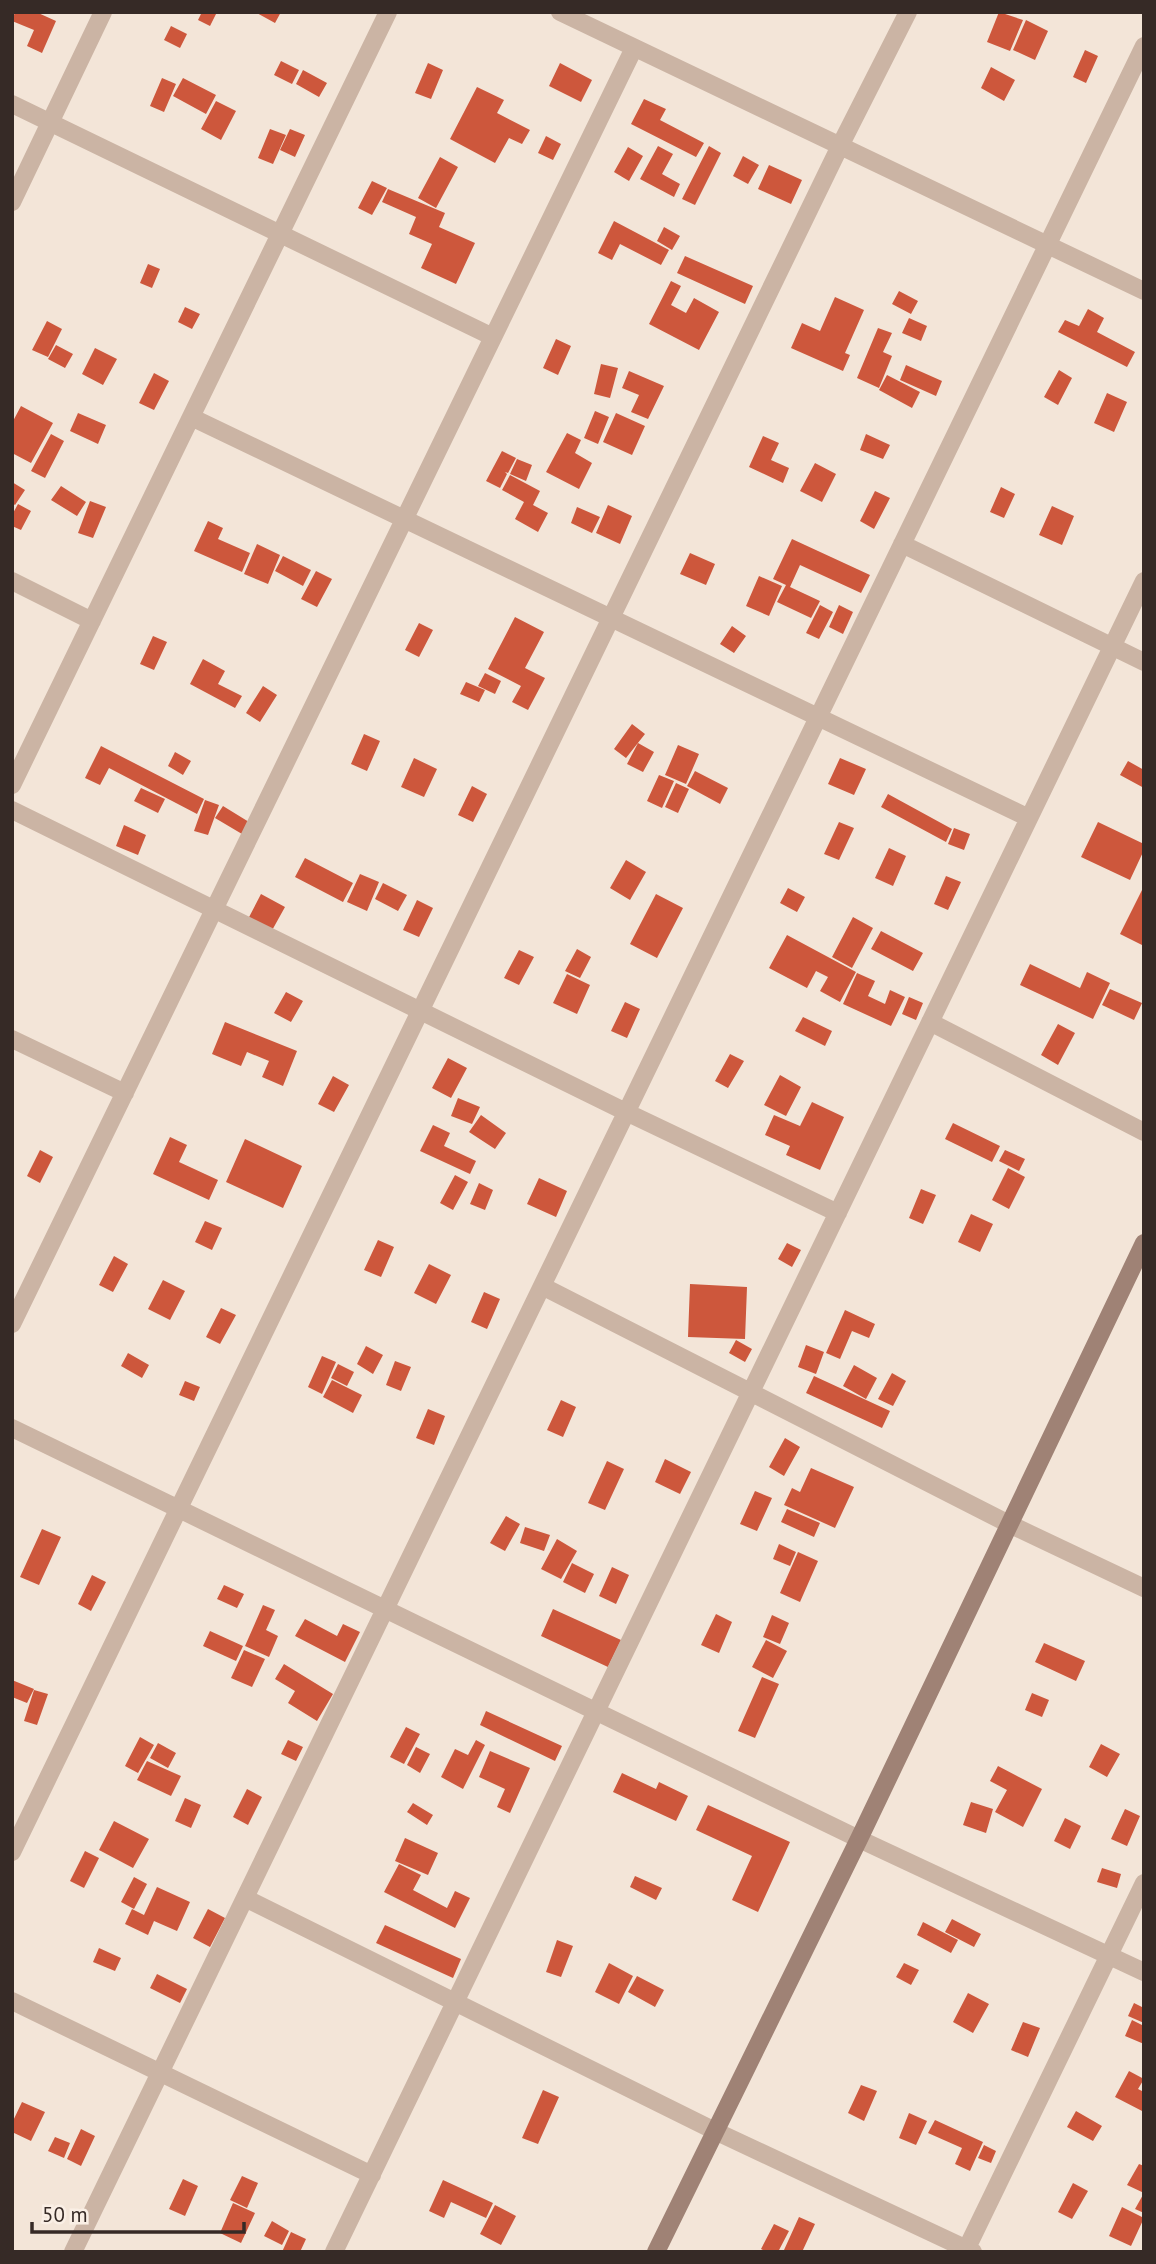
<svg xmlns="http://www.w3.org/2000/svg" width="1156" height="2264" viewBox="0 0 1156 2264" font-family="'PT Sans',sans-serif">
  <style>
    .building { fill: #cd573c }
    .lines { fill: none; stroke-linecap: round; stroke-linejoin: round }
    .street { stroke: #cbb4a4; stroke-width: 18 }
    .secondary { stroke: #9f8275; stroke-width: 18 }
  </style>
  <rect width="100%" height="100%" fill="#f3e5d8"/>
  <path class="building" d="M15,12H36L56,21L42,53L27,46L34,30L12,21Z
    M202,12H217L210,26L198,20Z
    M255,12H281L275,23Z
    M999,12L1023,20L1010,51L987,42Z
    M1026,20L1048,31L1035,60L1013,50Z
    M171,26L187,34L180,48L164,40Z
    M1085,50L1098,56L1086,83L1073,77Z
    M281,61L299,70L292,84L274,75Z
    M428,63L443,70L431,99L415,93Z
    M560,63L592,80L581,102L549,86Z
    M991,67L1015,80L1004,101L981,88Z
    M303,70L327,83L319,97L296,84Z
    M162,78L176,84L164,112L150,106Z
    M183,78L216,95L206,114L173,96Z
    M477,87L504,100L497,113L530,130L522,144L509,138L495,163L450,139Z
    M644,99L666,109L660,120L704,143L696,157L631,124Z
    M216,101L236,111L221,140L201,129Z
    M270,129L286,135L273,164L258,158Z
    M290,129L305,135L295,157L280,150Z
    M546,136L561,144L553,160L538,153Z
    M658,146L673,154L662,174L680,184L674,197L640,179Z
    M709,146L721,153L695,205L682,199Z
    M628,147L643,156L629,181L614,172Z
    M743,156L759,165L748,184L733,176Z
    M440,157L458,167L436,208L418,198Z
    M769,165L802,180L791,204L758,189Z
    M372,181L387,188L372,215L358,208Z
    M388,189L445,213L439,227L475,243L456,284L421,268L432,244L409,234L416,217L382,202Z
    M614,221L669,250L661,265L620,244L612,260L598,253Z
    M664,227L680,236L672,250L657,241Z
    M685,256L753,286L745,304L677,273Z
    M148,264L160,269L152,288L140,283Z
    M671,281L681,286L671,305L686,313L694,298L719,312L699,350L649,324Z
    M899,291L918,301L911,314L892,304Z
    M835,297L864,310L845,353L850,355L843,371L791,348L802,323L820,331Z
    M185,307L200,314L192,329L178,322Z
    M1088,309L1104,318L1097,332L1135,352L1127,367L1058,332L1065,320L1079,326Z
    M909,318L927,326L921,341L902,333Z
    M47,321L62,329L48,357L32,350Z
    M878,328L892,333L883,352L892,356L879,388L857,378Z
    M556,339L571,346L558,375L543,368Z
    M56,345L73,354L65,368L48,359Z
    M95,348L117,359L103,385L82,374Z
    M601,364L618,368L610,398L594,394Z
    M906,365L942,381L936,396L900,380Z
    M1059,370L1072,378L1058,405L1044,397Z
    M629,371L664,386L648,419L631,412L639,395L622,388Z
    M154,373L169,381L154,410L139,403Z
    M887,375L920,392L912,408L879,390Z
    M1107,393L1127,402L1114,432L1094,423Z
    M21,406L53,423L31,463L12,453V423Z
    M595,411L609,417L598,444L584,438Z
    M78,413L106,425L98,444L70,431Z
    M616,413L645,426L632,455L603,442Z
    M567,433L581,440L575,453L592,463L579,489L546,472Z
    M51,434L64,441L45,478L31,471Z
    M866,434L890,445L883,459L860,450Z
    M763,436L779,443L771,460L789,468L783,483L749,467Z
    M502,451L516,458L508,473L505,472L507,474L500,488L486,481Z
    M517,459L532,465L526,481L510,474Z
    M815,463L836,474L822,502L800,491Z
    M510,475L540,491L533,505L548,513L538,532L515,519L524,502L502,490Z
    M12,482L25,490L15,505L12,503Z
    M61,486L86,502L77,516L51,500Z
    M1001,487L1015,494L1004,518L990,512Z
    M875,491L890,498L874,529L860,521Z
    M90,501L106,507L93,538L78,533Z
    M18,504L31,511L21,530L12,526V515Z
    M608,505L632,516L620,544L596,533Z
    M1052,506L1074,516L1062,545L1039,535Z
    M577,507L600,517L592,533L571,523Z
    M208,521L223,528L218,539L250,553L242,572L194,551Z
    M792,539L870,575L861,593L800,565L790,587L820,601L811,618L777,602L786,585L773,579Z
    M257,544L280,555L268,584L244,574Z
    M690,553L715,564L706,585L680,574Z
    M283,556L311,570L303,586L275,571Z
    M316,571L332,579L317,607L301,599Z
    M759,576L782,586L769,616L746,606Z
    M820,605L833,612L819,639L806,633Z
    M839,605L853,612L843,634L829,627Z
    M515,617L544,632L525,668L545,678L528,710L512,702L521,686L488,669Z
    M419,623L433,630L419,657L405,650Z
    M732,626L746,636L734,653L720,644Z
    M153,636L167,642L154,670L140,664Z
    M203,659L225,671L218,684L242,696L235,708L190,684Z
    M485,673L501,681L495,694L478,686Z
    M466,682L485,690L479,702L460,694Z
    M263,686L277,695L260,722L246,713Z
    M632,724L645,734L626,758L614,749Z
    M364,734L380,741L367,771L351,764Z
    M638,743L654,752L643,772L627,764Z
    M678,745L699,754L686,784L665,775Z
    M101,746L204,799L197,814L109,768L100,785L85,778Z
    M175,752L191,761L183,775L168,766Z
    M414,758L437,769L424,797L401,787Z
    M840,758L866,769L854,795L828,784Z
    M1128,761L1144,770V788L1120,775Z
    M695,771L728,788L720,804L687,786Z
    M659,775L674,781L662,808L647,801Z
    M676,783L689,789L678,813L665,807Z
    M472,786L487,794L473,822L458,815Z
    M141,788L165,799L158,813L134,801Z
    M888,794L952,829L946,842L881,807Z
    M205,800L219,805L208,835L194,831Z
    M223,806L249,822L242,834L215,818Z
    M839,822L854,828L839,860L824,854Z
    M1098,822L1144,844V850L1130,880L1081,857Z
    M124,825L146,835L138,855L116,846Z
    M954,828L970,834L964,850L948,844Z
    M889,848L906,856L893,886L875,878Z
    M305,858L353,883L343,902L295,877Z
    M626,860L646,872L630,900L610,888Z
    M360,874L379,882L367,911L347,902Z
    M946,876L961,882L948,910L934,904Z
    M383,883L407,895L398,911L375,899Z
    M1144,886V946L1120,934Z
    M788,888L805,897L797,912L780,903Z
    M261,894L285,907L270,934L247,921Z
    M656,894L683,908L657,958L630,944Z
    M417,900L433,908L419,937L403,930Z
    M853,917L873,928L852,968L832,957Z
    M881,931L923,953L913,971L871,949Z
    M787,935L856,972L840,1002L820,991L828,977L816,971L807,988L769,968Z
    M577,949L591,957L580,978L565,971Z
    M519,950L534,957L519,985L504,978Z
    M1030,964L1080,988L1087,972L1110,983L1093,1019L1020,985Z
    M857,973L875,981L868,996L885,1004L890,990L905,997L891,1026L843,1004Z
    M567,974L590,985L577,1014L553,1003Z
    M1110,989L1142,1003L1134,1020L1102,1005Z
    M286,992L303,1001L291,1022L274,1013Z
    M909,997L923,1003L916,1020L902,1014Z
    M625,1002L640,1009L627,1038L611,1031Z
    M803,1017L832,1031L825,1046L795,1031Z
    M225,1022L297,1051L283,1086L262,1077L269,1061L247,1052L241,1066L212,1054Z
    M1058,1024L1075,1033L1058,1065L1041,1055Z
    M730,1054L744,1061L728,1088L715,1081Z
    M448,1058L467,1068L451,1098L432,1088Z
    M780,1075L801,1087L786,1116L764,1105Z
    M333,1076L349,1085L334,1112L318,1104Z
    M458,1098L480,1107L472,1124L451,1116Z
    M812,1102L844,1117L820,1170L786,1155L790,1146L765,1135L774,1115L800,1126Z
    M481,1115L506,1133L495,1149L469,1132Z
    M953,1123L1000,1146L992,1162L945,1139Z
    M433,1125L450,1133L444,1146L476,1161L470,1174L420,1151Z
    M170,1137L187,1145L179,1162L218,1180L209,1200L153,1174Z
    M245,1139L302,1166L283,1208L226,1182Z
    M40,1150L53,1157L40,1183L27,1176Z
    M1005,1150L1025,1159L1019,1171L999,1161Z
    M1008,1168L1025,1177L1009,1209L992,1200Z
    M455,1175L468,1182L453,1210L440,1203Z
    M539,1178L567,1191L556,1217L527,1204Z
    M479,1183L493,1190L485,1210L470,1204Z
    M921,1189L936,1195L923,1224L909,1218Z
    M971,1214L993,1224L980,1252L958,1242Z
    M205,1221L222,1228L212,1250L195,1242Z
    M378,1240L394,1247L381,1277L364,1270Z
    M787,1243L801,1250L792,1267L778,1259Z
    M114,1256L128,1264L113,1292L99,1285Z
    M429,1264L451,1275L436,1304L414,1293Z
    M163,1280L185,1291L170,1320L148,1309Z
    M690,1284L747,1287L745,1339L688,1337Z
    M484,1292L500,1299L487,1329L471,1322Z
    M221,1308L236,1315L220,1344L206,1337Z
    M845,1310L875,1324L869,1338L852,1331L840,1359L826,1353Z
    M736,1340L752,1349L745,1362L729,1353Z
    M806,1345L824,1352L816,1374L798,1367Z
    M366,1346L383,1355L373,1374L357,1364Z
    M128,1353L149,1365L142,1378L121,1366Z
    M322,1356L336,1362L322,1394L308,1387Z
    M395,1361L411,1367L401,1391L386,1385Z
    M338,1364L354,1372L347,1386L331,1378Z
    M854,1365L877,1378L866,1399L843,1386Z
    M892,1373L906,1381L893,1406L878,1399Z
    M814,1376L890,1411L882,1428L806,1393Z
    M332,1380L362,1395L353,1413L323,1397Z
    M185,1381L200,1387L194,1401L179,1395Z
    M561,1400L576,1407L563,1437L547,1430Z
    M428,1409L445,1416L434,1445L416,1438Z
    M785,1438L800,1447L784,1476L769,1467Z
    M665,1459L691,1472L680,1494L655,1482Z
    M607,1461L624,1469L605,1510L588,1503Z
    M811,1468L854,1487L835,1528L784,1505L792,1488L800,1492Z
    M755,1491L772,1498L757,1531L740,1524Z
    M787,1509L820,1523L814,1537L781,1522Z
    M506,1516L520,1524L505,1551L490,1543Z
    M525,1527L550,1535L544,1551L520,1543Z
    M42,1529L61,1537L39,1585L20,1577Z
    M557,1539L577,1551L561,1579L541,1569Z
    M779,1544L796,1552L790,1566L773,1559Z
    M798,1552L818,1561L800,1602L780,1593Z
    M572,1563L594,1574L585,1593L563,1582Z
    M612,1567L629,1575L616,1604L599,1596Z
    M92,1575L106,1582L91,1611L78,1604Z
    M224,1585L244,1594L237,1608L217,1599Z
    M263,1605L275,1610L266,1630L278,1636L269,1657L245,1646Z
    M553,1609L621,1640L608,1667L541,1636Z
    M716,1614L732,1622L719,1653L701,1645Z
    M772,1615L789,1623L780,1644L763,1637Z
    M305,1619L337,1636L343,1624L360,1632L345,1662L295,1636Z
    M210,1631L243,1646L236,1661L203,1646Z
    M766,1640L787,1651L773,1678L752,1667Z
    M1044,1643L1085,1661L1076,1681L1035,1662Z
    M244,1650L265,1659L252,1687L231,1678Z
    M284,1664L333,1694L317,1721L288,1703L295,1691L275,1679Z
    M762,1677L779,1684L755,1738L738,1731Z
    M12,1680L34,1689L27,1703L12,1697Z
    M34,1690L48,1694L37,1725L24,1721Z
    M1032,1693L1049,1700L1042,1717L1025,1710Z
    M486,1711L562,1746L555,1761L480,1725Z
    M406,1727L420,1734L404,1764L390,1757Z
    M140,1737L154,1745L138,1773L125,1766Z
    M288,1740L303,1747L296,1761L281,1754Z
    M476,1740L485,1745L463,1789L441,1777L455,1749L468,1755Z
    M158,1743L176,1753L168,1768L150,1758Z
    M1101,1744L1120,1754L1107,1777L1089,1767Z
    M416,1747L430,1754L420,1773L407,1765Z
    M490,1751L530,1768L510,1813L497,1807L505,1789L479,1777Z
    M147,1761L181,1776L171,1796L137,1780Z
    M998,1766L1042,1789L1023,1827L995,1812L1007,1790L990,1781Z
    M622,1773L656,1789L659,1782L688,1796L676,1821L613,1792Z
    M247,1789L262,1797L248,1825L233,1817Z
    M185,1798L201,1805L191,1828L175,1821Z
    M971,1802L993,1809L986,1833L963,1825Z
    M413,1803L433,1815L427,1825L407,1812Z
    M708,1805L790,1842L758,1912L732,1900L752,1856L696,1830Z
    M1125,1809L1140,1816L1127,1846L1111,1839Z
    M1065,1818L1081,1826L1070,1849L1054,1841Z
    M114,1821L149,1839L133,1868L99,1850Z
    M405,1838L438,1853L428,1875L395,1861Z
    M85,1851L99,1858L84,1888L70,1881Z
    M399,1864L421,1875L413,1890L447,1908L455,1891L470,1898L455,1928L384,1892Z
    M1102,1868L1121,1874L1117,1888L1097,1882Z
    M635,1876L662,1888L656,1900L630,1887Z
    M134,1877L147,1884L134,1909L121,1902Z
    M157,1887L190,1902L177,1931L154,1921L148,1935L125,1924L132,1909L144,1915Z
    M208,1909L225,1918L210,1947L193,1938Z
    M952,1919L981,1934L974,1947L945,1932Z
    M923,1922L958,1940L951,1953L917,1935Z
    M385,1925L461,1959L453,1978L376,1943Z
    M557,1940L573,1946L561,1977L546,1972Z
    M99,1948L121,1958L115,1971L93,1962Z
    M609,1963L633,1976L619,2004L595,1992Z
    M904,1963L919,1970L911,1985L896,1977Z
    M157,1974L187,1989L180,2003L150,1988Z
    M637,1976L664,1990L655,2007L628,1992Z
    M968,1993L989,2004L973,2033L953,2022Z
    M1134,2003L1144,2008V2023L1128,2016Z
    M1132,2020L1144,2026V2044L1125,2036Z
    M1023,2022L1040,2028L1028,2057L1011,2050Z
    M1129,2071L1144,2079L1138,2089L1144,2092V2112L1115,2097Z
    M861,2085L877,2091L864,2121L848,2113Z
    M543,2090L559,2097L538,2144L522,2138Z
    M22,2102L45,2112L31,2141L12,2132V2123Z
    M1076,2111L1102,2126L1093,2141L1067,2127Z
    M909,2113L927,2121L916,2145L899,2138Z
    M935,2120L983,2142L970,2171L955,2164L962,2148L928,2133Z
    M81,2129L95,2136L81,2166L67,2159Z
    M55,2137L70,2143L64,2158L48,2151Z
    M984,2145L996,2151L991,2163L978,2158Z
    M1139,2164L1144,2166V2213L1135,2209L1144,2193L1127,2185Z
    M242,2176L258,2183L247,2208L230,2200Z
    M183,2179L198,2186L185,2216L169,2209Z
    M443,2180L493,2203L486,2218L451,2202L444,2218L429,2211Z
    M1073,2183L1088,2191L1072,2219L1058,2212Z
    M233,2203L255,2213L241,2243L220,2233Z
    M495,2205L516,2216L501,2245L480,2234Z
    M1122,2207L1144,2218L1131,2246L1109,2236Z
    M799,2217L815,2224L802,2252H788L784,2250Z
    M272,2221L289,2231L282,2245L264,2236Z
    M774,2224L789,2231L778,2252H767L761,2249Z
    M291,2232L306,2239L300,2252H282Z"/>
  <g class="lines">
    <path class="street" d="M560,12L1144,291
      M12,104L493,337
      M12,202L103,12
      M191,417L1029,818
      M902,544L1144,662
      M12,581L92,621
      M12,785L388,12
      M12,810L626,1112L838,1213
      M930,1022L1144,1132
      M12,1039L125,1093
      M542,1286L1009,1524L1144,1588
      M12,1324L634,48
      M12,1428L859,1839L1144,1972
      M12,1852L840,146L908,12
      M245,1898L715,2131L973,2252
      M12,2001L372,2175
      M73,2252L1144,46
      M334,2252L1144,581
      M965,2252L1144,1883"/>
    <path class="secondary" d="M656,2252L859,1839L1144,1243"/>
  </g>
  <rect width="1156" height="2264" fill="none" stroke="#362a26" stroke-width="28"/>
  <path d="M32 2222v10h212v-10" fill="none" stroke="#362a26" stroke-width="3.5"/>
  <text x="42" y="2222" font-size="21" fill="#362a26" stroke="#faefe5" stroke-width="5" paint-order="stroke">50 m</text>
</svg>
